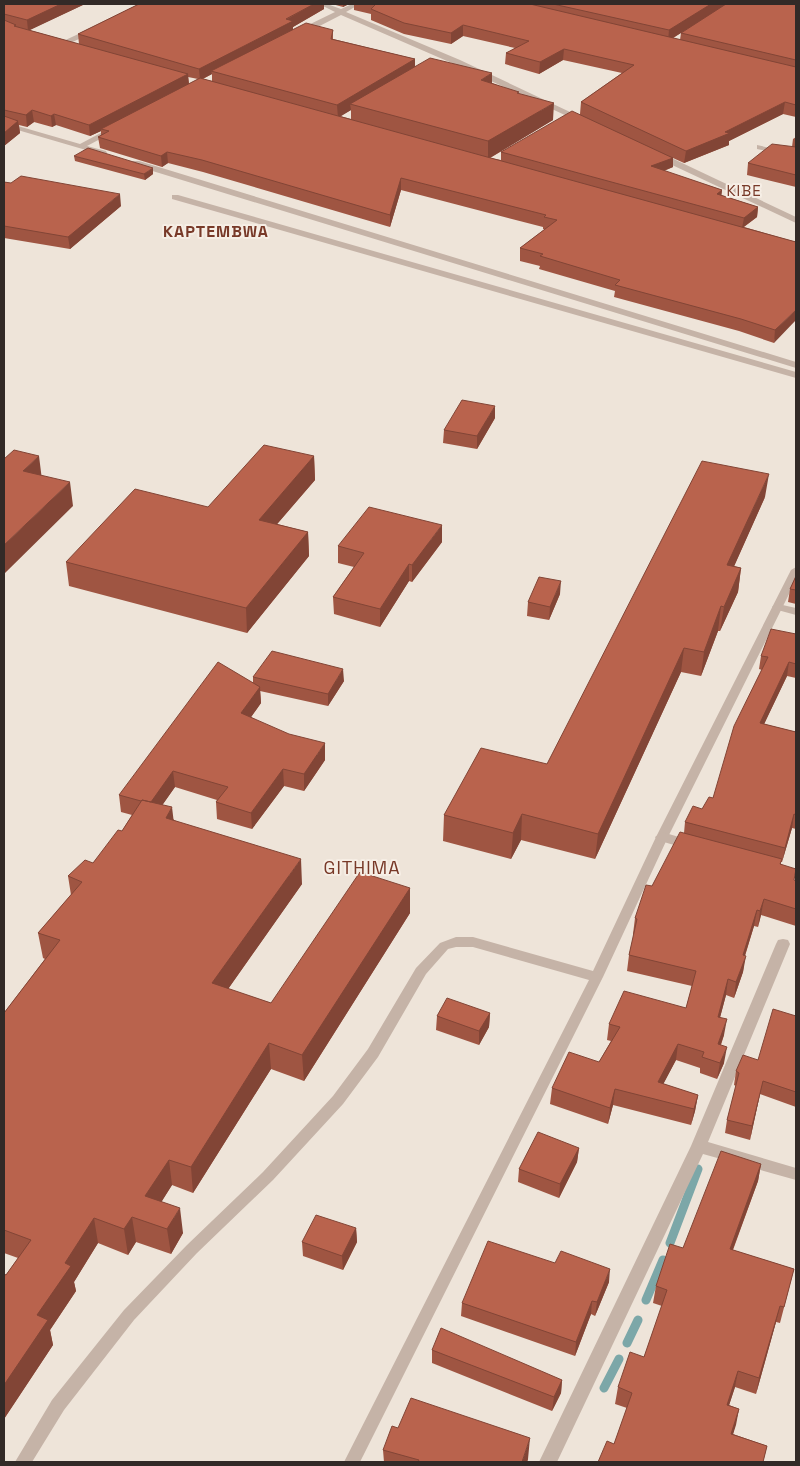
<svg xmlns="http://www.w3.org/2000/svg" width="800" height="1466" viewBox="0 0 800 1466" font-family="'Space Grotesk',sans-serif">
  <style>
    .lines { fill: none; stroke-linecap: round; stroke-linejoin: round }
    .stream { stroke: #7ca7a8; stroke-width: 9 }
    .service { fill: #c5b3a7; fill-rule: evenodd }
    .minor { fill: #c5b3a7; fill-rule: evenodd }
    .wall { fill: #9f5542; fill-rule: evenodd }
    .shaded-wall { fill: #824536 }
    .building { fill: #b9634d; stroke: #824536 }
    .labels { text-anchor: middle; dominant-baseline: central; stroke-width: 4; stroke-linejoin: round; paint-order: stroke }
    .far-quarter-label { font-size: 15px; letter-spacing: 1px; fill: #783928; stroke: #f6eee5 }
    .far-district-label { font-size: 16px; font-weight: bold; letter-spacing: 1px; fill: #783928; stroke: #f6eee5 }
    .quarter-label { font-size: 18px; letter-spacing: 1px; fill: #783928; stroke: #f6eee5 }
  </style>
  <rect width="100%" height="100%" fill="#eee4d9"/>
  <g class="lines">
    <path class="stream" d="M670,1243L698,1169
      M646,1300L663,1260
      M627,1343L638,1320
      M604,1388L619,1359"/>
    <path class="service" d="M757,145L796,154V158L757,149Z
      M172,195H178L796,372V378L172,199Z
      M796,567V580L668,837L603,977L360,1462H344L589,980L473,947H456L448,949L426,974L378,1057L343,1104L273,1180L197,1253L134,1320L64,1410L32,1462H15L52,1400L124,1310L187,1245L263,1172L333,1096L368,1049L416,968L440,943L456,937H473L593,971L656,837L791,570Z"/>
    <path class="minor" d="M319,4H327L341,9L352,4H360L346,12L460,60L587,120L580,122L454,64L341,15L304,34H298V30L335,12Z
      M89,29L96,31L64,46L57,44Z
      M4,122L80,144L110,128L117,130L87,146L106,151L107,153L103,155L4,126Z
      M655,153H661L796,217V223L655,157Z
      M133,161H139L796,362V368L133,165Z
      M778,604L796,608V615L774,609L772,607L774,605Z
      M662,832L696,842L698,845L696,848L691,850L657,840L655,837Z
      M783,939L788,940L790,944L708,1142L796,1168V1180L703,1154L557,1462H539L691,1146L776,944L778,940Z"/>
  </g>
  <path class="wall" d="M4,4H85L29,30L79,44L78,34L139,4H324V9L293,27V30H333V39L415,59V66L492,83L519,94L553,120L490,158L501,160V152L580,114L581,102L622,73L563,60L539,74L505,64L506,53L515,48L463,36L451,44L404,34L371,20V14L354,10V4H796V117L783,114L729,141V145L684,163L673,158V167L664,171L722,190L721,195L758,207L757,217L744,227L796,242L774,343L739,331L614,297L615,291L539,269L540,266L520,261V248L545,229H543V227L401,190L390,227L203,172L168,163L162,167L100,148L98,137L101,135V131L90,136L56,125L52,127L34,122L27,127L19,125L20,133L4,146ZM695,24L681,33L680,40L673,38ZM212,74V81L203,79ZM188,77L198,79L189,84ZM351,110V119L340,116Z
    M332,4H349L343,7Z
    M796,137V187L747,175L748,163L792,147L793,139Z
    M74,156L153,174L145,180L75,161Z
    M4,182L121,206L70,249L4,238Z
    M495,418L477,449L443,443L444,430Z
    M314,456L315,480L277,524L308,532L309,556L247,633L69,586L66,562L208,507Z
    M765,497L734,566L741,568L738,592L720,631H718L701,676L681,672L595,859L521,840L511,859L443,841L444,815L547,764Z
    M442,542L412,582L409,581L380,627L334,614L333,597L354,567L338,563V546Z
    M796,576V604L788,602L790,589Z
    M560,594L549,620L527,616L528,602Z
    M796,634V678L787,676L764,724L796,732V829L792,828L782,862H781V864L794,880L796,881V926L761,915L758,927L754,926L745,956L743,972L734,998L726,995L720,1017L724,1035L721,1045L724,1063L717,1079L700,1073V1068L676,1060L663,1084L698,1095L695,1111L691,1125L613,1105L608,1124L550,1104L552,1088L599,1062L611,1041L607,1040L609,1024L686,1008L692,986L627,971L629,955L634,934H633L635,918L652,886L684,833L685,822L702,809L713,798L762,670L759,669L761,656Z
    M253,677L344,681L328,706L260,691L261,703L251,717L325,760L304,791L284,786L252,829L217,819L216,802L217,800L175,787L162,805L174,820L302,884L228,989L271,1003L410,888V913L304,1081L271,1069L193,1193L172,1185L161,1202L183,1233L171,1254L136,1242L128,1255L98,1243L74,1282L76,1291L50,1330L53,1345L4,1419V1274L6,1275L18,1258L4,1253V1013L45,959L43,958L38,933L71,895L68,876L93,863L122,831L132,815L121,812L119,795L253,683Z
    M490,1013L489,1027L479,1045L436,1030L437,1016Z
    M796,1016V1107L760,1094L750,1140L725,1133L727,1120L736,1086L734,1085L736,1071L758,1060Z
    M579,1148L577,1162L559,1198L518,1182L519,1169Z
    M761,1164L758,1181L733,1250L794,1269L780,1323L776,1322L756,1394L735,1387L729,1405L739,1409L733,1434L767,1446L763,1462H598L614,1444L627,1408L615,1404L618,1387L644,1357L662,1306L653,1303L656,1286L683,1248Z
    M356,1228L357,1242L343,1270L303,1256L302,1242Z
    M555,1263L609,1282L595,1316L591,1314L575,1356L461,1316L462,1303Z
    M432,1350L562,1380L561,1393L552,1411L432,1363Z
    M383,1450L528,1459L527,1462H384Z"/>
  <path class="shaded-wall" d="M61,4H85L28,31L27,20Z
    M314,4H324V9L293,27V32L211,71L212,74L200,80L199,69Z
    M343,4H349L343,7Z
    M711,4H727L668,41L669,30Z
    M463,25V36L451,44V33Z
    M564,49L563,60L539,74L540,62Z
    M415,59V71L350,104L351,110L338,118L337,105Z
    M492,73V90L481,80Z
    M188,74L189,85L101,129V131L90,136L89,125Z
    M785,102L783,114L729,141V145L684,163L686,151Z
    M554,103L553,120L488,159V141Z
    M32,110L34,122L27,127L26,115Z
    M54,114L56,125L52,127L51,116Z
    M18,121L20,133L4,146V133Z
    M167,152L168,163L162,167L161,156Z
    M673,158V167L650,176L651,166Z
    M153,168V174L145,180L144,174Z
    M401,178V190L390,227V215Z
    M722,190L721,200L717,194Z
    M120,194L121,206L70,249L68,237Z
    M758,207L757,217L742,228L744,218Z
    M796,310V320L774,343L775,330Z
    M495,406V418L477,449V436Z
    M39,456L42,480L23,471Z
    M314,456L315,480L260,544L259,520Z
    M769,474L765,497L724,589L727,565Z
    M70,482L73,506L4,574V545Z
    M442,525V542L412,582V565Z
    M308,532L309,556L247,633L246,608Z
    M409,564V581L380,627V609Z
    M741,568L738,592L720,631L724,607Z
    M561,581L560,594L549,620L550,607Z
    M721,606L718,631L701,676L704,652Z
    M684,648L681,672L595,859L598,834Z
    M789,662L787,676L758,737L760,723Z
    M343,669L344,681L328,706V694Z
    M260,687L261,703L242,730L241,713Z
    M325,743V760L304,791V774Z
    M283,769L284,786L252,829L251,813Z
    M173,771L175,787L152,820L150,803Z
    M172,807L175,832L166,818Z
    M522,814L521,840L511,859L513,833Z
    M794,814L792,828L782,862L785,848Z
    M301,859L302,884L214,1009L212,983Z
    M410,888V913L304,1081L302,1055Z
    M764,899L761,915L758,927L760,911Z
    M757,910L754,926L740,971L743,955Z
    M746,956L743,972L734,998L736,982Z
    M728,979L726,995L716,1033L718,1017Z
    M490,1013L489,1027L479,1045V1031Z
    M727,1019L724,1035L715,1060L718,1044Z
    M269,1043L271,1069L193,1193L191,1167Z
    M678,1044L676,1060L656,1098L658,1082Z
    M727,1047L724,1063L717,1079L720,1063Z
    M763,1081L760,1094L750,1140L752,1126Z
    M615,1089L613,1105L608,1124L610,1108Z
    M698,1095L695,1111L691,1125L694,1109Z
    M579,1148L577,1162L559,1198L560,1184Z
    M169,1160L172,1185L149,1222L145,1196Z
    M761,1164L758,1181L727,1265L730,1249Z
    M180,1208L183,1233L171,1254L167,1229Z
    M132,1217L136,1242L128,1255L124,1229Z
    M94,1218L98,1243L74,1282L76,1291L50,1330L53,1345L4,1419V1385L37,1315L65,1263Z
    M356,1228L357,1242L343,1270L342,1256Z
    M610,1269L609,1282L595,1316L597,1302Z
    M592,1301L591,1314L575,1356L576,1342Z
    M780,1306L776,1322L756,1394L759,1378Z
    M738,1371L735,1387L724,1421L727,1405Z
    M562,1380L561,1393L552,1411L554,1397Z
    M739,1409L736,1425L728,1450L731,1434Z
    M530,1438L528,1459L527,1462H522Z"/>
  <path class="building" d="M4,4H61L27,20L4,14Z
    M139,4H314L286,19L293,21L199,69L78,34Z
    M374,4H530L796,67V105L785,102L725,132L730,133L686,151L581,102L634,65L564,49L540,62L506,53L529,41L463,25L451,33L404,23L371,9L376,4Z
    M553,4H711L669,30Z
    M726,4H796V60L681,33Z
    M4,20L16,25L14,26L188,74L89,125L54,114L51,116L32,110L26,115L4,110Z
    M306,23L333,30L331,39L415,59L337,105L211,71Z
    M430,58L492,73L481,80L519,92L517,93L554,103L488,141L350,104Z
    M200,78L796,242V310L775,330L741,319L615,285L620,280L540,256L543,254L520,248L557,220L544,217L546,215L401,178L390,215L202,160L167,152L161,156L98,137L109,131L101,129Z
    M572,111L673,158L651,166L722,190L717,194L758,207L744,218L501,152Z
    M4,116L18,121L4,133Z
    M772,144L796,147V175L748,163Z
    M88,148L153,168L144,174L74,156Z
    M21,176L120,194L68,237L4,226V182L11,183Z
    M462,400L495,406L477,436L444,430Z
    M264,445L314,456L259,520L308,532L246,608L66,562L135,489L208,507Z
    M14,450L39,456L23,471L70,482L4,545V459Z
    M702,461L769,474L727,565L741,568L724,607L721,606L704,652L684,648L598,834L522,814L513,833L444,815L481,748L547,764Z
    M369,507L442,525L412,565L409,564L380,609L333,597L364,553L338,546Z
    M796,576V590L790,589Z
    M539,577L561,581L550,607L528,602Z
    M771,629L796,634V664L789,662L760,723L796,732V815L794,814L785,848L685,822L693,806L702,809L709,797L713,798L734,726L768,657L761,656Z
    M272,651L343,669L328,694L253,677Z
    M218,662L260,687L241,713L289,734L325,743L304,774L283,769L251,813L216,802L228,787L173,771L151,802L142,800L141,801L119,795Z
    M142,800L172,807L166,818L301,859L212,983L271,1003L360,872L410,888L302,1055L269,1043L191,1167L169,1160L145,1196L180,1208L167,1229L132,1217L124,1229L94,1218L65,1263L71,1266L37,1315L48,1320L4,1385V1274L6,1275L31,1240L4,1230V1013L60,940L38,933L82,882L68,876L85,860L93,863L118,830L122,831Z
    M680,832L782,859L780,864L796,869L794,880L796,881V909L764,899L760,911L757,910L743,955L746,956L736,982L728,979L718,1017L727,1019L718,1044L727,1047L720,1063L702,1057L704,1052L678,1044L658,1082L698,1095L694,1109L615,1089L610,1108L552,1088L569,1052L599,1062L620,1027L609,1024L624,991L686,1008L696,971L629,955L637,919L635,918L646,885L652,886Z
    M447,998L490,1013L479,1031L437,1016Z
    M773,1009L796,1016V1092L763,1081L752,1126L727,1120L739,1073L736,1071L743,1055L758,1060Z
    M538,1132L579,1148L560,1184L519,1169Z
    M721,1151L761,1164L730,1249L794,1269L784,1307L780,1306L759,1378L738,1371L727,1405L739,1409L731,1434L767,1446L763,1462H598L607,1441L614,1444L632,1393L618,1387L630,1352L644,1357L667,1290L656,1286L670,1244L683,1248Z
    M316,1215L356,1228L342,1256L302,1242Z
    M488,1241L555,1263L561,1251L610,1269L597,1302L592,1301L576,1342L462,1303Z
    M441,1328L562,1380L554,1397L432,1350Z
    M411,1398L530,1438L522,1462H418L419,1460L383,1450L392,1426L398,1428Z"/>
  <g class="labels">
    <g class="far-quarter-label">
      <text x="744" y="190">KIBE</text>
    </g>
    <g class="far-district-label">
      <text x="216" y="231">KAPTEMBWA</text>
    </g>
    <g class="quarter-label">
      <text x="362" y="867">GITHIMA</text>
    </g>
  </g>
  <rect width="800" height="1466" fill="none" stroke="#322a27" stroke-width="10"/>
</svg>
